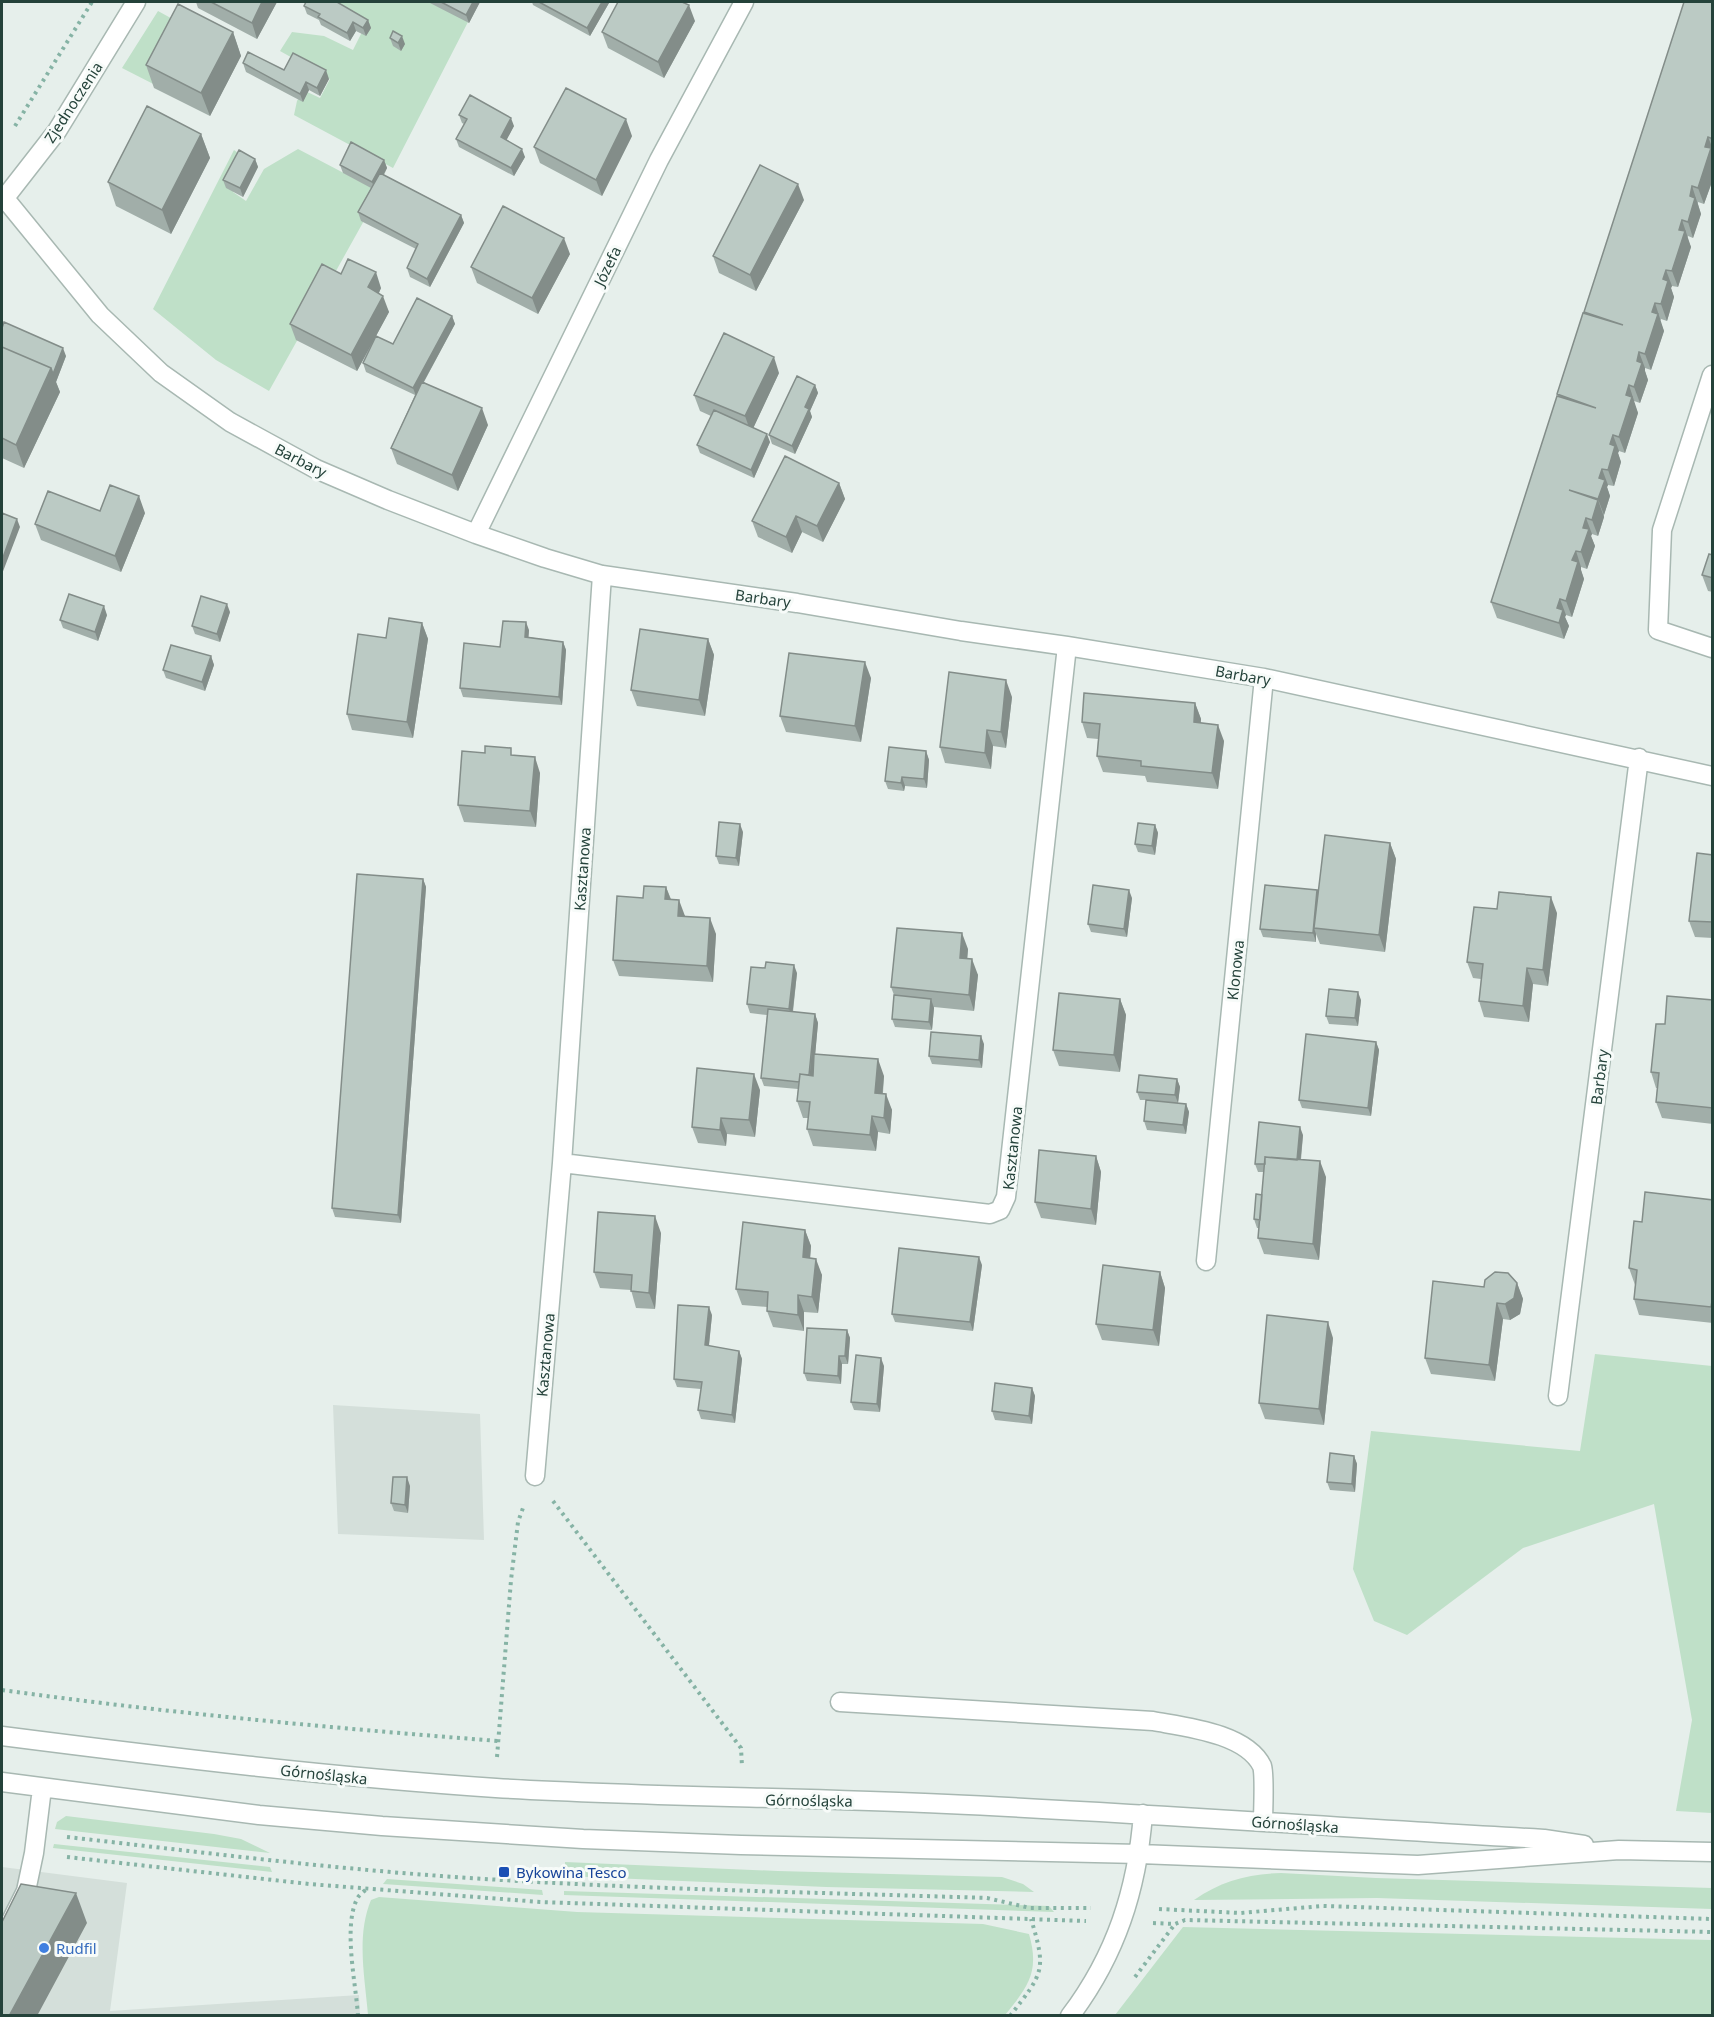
<svg xmlns="http://www.w3.org/2000/svg" width="1714" height="2017" viewBox="0 0 1714 2017" font-family="'Noto Sans',sans-serif">
  <style>
    .built { fill: #d4dfda }
    .green { fill: #bfe0c8 }
    .lines { fill: none; stroke-linecap: round; stroke-linejoin: round }
    .minor-casing { stroke: #a8b8b2; stroke-width: 21 }
    .path { stroke: #86b3a5; stroke-width: 4; stroke-dasharray: 3 4.5; stroke-linecap: butt }
    .minor { stroke: #fff; stroke-width: 18 }
    .wall { fill: #a1aea9 }
    .shaded-wall { fill: #838d89 }
    .building { fill: #bbcac4; stroke: #838d89; stroke-width: 1.5 }
    .transit-dot { fill: #1a4fb4; stroke: #f7fbf9; stroke-width: 2 }
    .shop-dot { fill: #3f7fe0; stroke: #f7fbf9; stroke-width: 2 }
    .labels { text-anchor: middle; dominant-baseline: central; stroke-width: 6; stroke-linejoin: round; paint-order: stroke }
    .street-label { font-size: 15px; fill: #24423a; stroke: #f7fbf9 }
    .transit-label { font-size: 15px; fill: #164399; stroke: #f7fbf9; text-anchor: start }
    .shop-label { font-size: 15px; fill: #366cbe; stroke: #f7fbf9; text-anchor: start }
  </style>
  <rect width="100%" height="100%" fill="#e6efeb"/>
  <path class="built" d="M333,1405L480,1414L484,1540L338,1534Z
    M2,1867L127,1883L110,2011L359,1995L360,2015L2,2016Z"/>
  <path class="green" d="M323,2H432L468,22L393,168L294,115L297,101L303,90L320,98L330,79L280,51L292,32L324,36L353,50L366,24Z
    M158,11L198,33L167,91L122,68Z
    M298,149L380,192L269,391L216,360L153,309L234,150L250,162L233,192L246,201L264,169Z
    M1595,1354L1712,1366V1813L1676,1811L1692,1720L1654,1504L1523,1548L1407,1635L1374,1621L1353,1569L1371,1431L1580,1451Z
    M66,1816L214,1834L241,1839L270,1853L55,1829L57,1822Z
    M54,1844L270,1867L272,1872L53,1848Z
    M565,1862L778,1871L1002,1877L1023,1884L1034,1892L826,1887L565,1876Z
    M1281,1873L1376,1878L1712,1888V1909L1377,1898L1194,1900C1221,1881 1248,1874 1281,1873Z
    M387,1879L542,1890L543,1895L383,1884Z
    M564,1891L1049,1906L1054,1912L564,1895Z
    M379,1897L577,1912L983,1924L1029,1934C1040,1972 1028,1987 1005,2015H368C365,1978 356,1936 371,1900Z
    M1183,1927L1712,1940V2015H1115Z"/>
  <g class="lines">
    <g class="minor-casing">
      <path id="minor" d="M2,195L100,315L161,373L230,422L316,469L388,500L476,534L545,558L602,575L797,603L961,631L1067,646L1264,678L1712,776
        M4,199L57,131L136,2
        M1712,375L1662,530L1658,630L1712,648
        M476,534L659,160L744,2
        M562,1163L990,1214L1000,1210L1006,1197L1067,646
        M1206,1261L1264,678
        M1558,1396L1639,758
        M535,1476L562,1163L602,575
        M840,1702L1153,1721C1185,1727 1246,1733 1262,1766C1265,1775 1263,1811 1263,1822
        M2,1736C166,1757 331,1777 496,1788C646,1797 797,1797 947,1804C1146,1813 1345,1828 1544,1839L1584,1845
        M2,1782L259,1815L382,1826L583,1839L741,1845L1140,1854L1418,1865L1619,1850L1712,1852
        M2,1939L26,1891L34,1853L42,1788
        M1070,2016C1116,1955 1137,1890 1143,1814"/>
    </g>
    <path class="path" d="M15,126L92,2
      M553,1501L741,1748L742,1766
      M2,1690C167,1713 332,1728 498,1741
      M497,1757L511,1580L518,1522L524,1505
      M67,1837C192,1851 316,1867 441,1876C622,1889 805,1892 987,1898L1030,1908H1091
      M67,1857L309,1884L540,1902L1086,1921
      M1159,1909L1240,1913L1323,1906L1712,1919
      M1153,1923L1175,1924L1185,1920L1712,1932
      M1135,1977L1175,1924
      M358,2016C356,1984 343,1927 357,1899C359,1895 363,1892 367,1889
      M1010,2016C1043,1973 1047,1971 1031,1919"/>
    <use href="#minor" class="minor"/>
  </g>
  <path class="wall" d="M196,2H277L257,39L198,8Z
    M532,2H608L609,3L590,36L533,5Z
    M1713,2V179L1704,204L1698,202V204L1701,214L1693,238L1688,236L1687,238L1691,247L1678,287L1672,286L1671,288L1674,297L1667,321L1661,319L1660,321L1664,331L1651,370L1645,368V371L1648,380L1640,403L1634,401V403L1638,413L1625,453L1619,451L1618,453L1621,462L1614,486L1608,485L1607,487L1610,496L1604,515V517L1598,536L1592,534L1591,536L1595,546L1587,569L1581,567V570L1584,579L1572,617L1566,615L1565,617L1569,626L1564,639L1497,618L1491,602L1558,396L1557,394L1584,313V312Z
    M430,3V2H480L469,23Z
    M304,6L368,20L371,28L366,36L356,31L350,41L321,25L319,20L307,14Z
    M695,21L664,78L608,48L602,32Z
    M233,32L241,56L210,116L154,88L146,65Z
    M390,38L405,44L401,51L393,46Z
    M243,63L284,70L329,79L320,96L309,90L303,102L246,72Z
    M459,115L514,126L506,140L525,157L514,176L459,147L456,139L464,124L462,123Z
    M201,134L210,158L171,234L116,206L108,182Z
    M632,136L602,196L540,163L534,147Z
    M255,159L258,167L243,197L226,188L223,180Z
    M384,160L387,168L384,175L461,215L464,223L430,287L410,277L407,268L416,249L361,221L358,212L371,188L343,173L340,165Z
    M804,200L756,291L719,273L713,256Z
    M570,254L538,314L477,283L471,267Z
    M341,274L381,288L379,293L389,312L376,336L393,344L452,316L455,324L424,382L488,425L458,491L397,464L391,448L415,395L366,372L363,363L374,340L357,371L296,340L290,324Z
    M2,328L66,356L56,382L60,392L24,468L2,458Z
    M779,373L753,428L770,442L754,478L700,453L697,445L711,416L700,411L694,395Z
    M815,385L818,393L810,411L812,417L795,454L772,444L769,435Z
    M839,483L845,499L823,542L802,532L792,553L758,537L752,521Z
    M100,511L145,513L121,572L41,540L35,524Z
    M1713,555V592L1708,591L1702,575Z
    M230,612L220,642L195,634L192,626Z
    M107,615L98,641L63,628L60,620Z
    M422,623L428,639L413,738L352,730L347,714Z
    M529,630L528,637L563,642L566,650L562,705L463,697L460,688L500,647Z
    M708,639L714,655L705,716L637,706L631,690Z
    M211,656L214,665L205,691L166,678L163,670Z
    M871,678L861,742L786,732L780,716Z
    M1012,697L1006,748L993,746L991,769L945,763L940,747Z
    M1195,703L1201,719L1200,723L1224,741L1218,789L1147,782L1145,776L1103,772L1097,756L1098,739L1087,738L1082,722Z
    M926,751L929,760L927,788L905,786L904,791L888,789L885,781Z
    M514,755L540,773L536,827L464,822L458,805Z
    M1155,825L1158,833L1155,855L1138,852L1135,844Z
    M743,832L739,866L719,864L716,856Z
    M1390,843L1396,859L1385,952L1320,944L1316,934V942L1263,937L1260,929L1318,893Z
    M1713,855V938L1695,937L1689,921Z
    M423,879L426,887L401,1223L335,1217L332,1208Z
    M666,887L671,899L685,916L716,934L713,982L619,976L613,960L643,898Z
    M1132,898L1127,937L1091,932L1088,924Z
    M1557,913L1548,986L1533,984L1529,1022L1484,1017L1479,1001L1481,979L1473,978L1467,962Z
    M968,949L967,959L978,975L974,1011L934,1007L932,1030L895,1027L892,1019L894,995L891,987Z
    M797,973L793,1012L815,1014L818,1023L815,1054L884,1076L883,1093L892,1110L890,1134L878,1132L876,1151L813,1146L807,1129L808,1118H803L797,1101L798,1089L764,1086L761,1078L767,1015L750,1013L747,1004Z
    M1120,999L1126,1015L1120,1072L1059,1066L1053,1050Z
    M1361,1000L1358,1026L1329,1024L1326,1016Z
    M1713,1000V1124L1662,1118L1656,1102L1657,1088H1656L1651,1072L1665,1024Z
    M1376,1042L1379,1050L1371,1116L1302,1108L1299,1100Z
    M984,1044L982,1068L932,1064L929,1056Z
    M1177,1079L1180,1087L1178,1103L1186,1104L1189,1112L1186,1134L1147,1130L1144,1121L1146,1100H1140L1137,1092Z
    M760,1090L755,1137L727,1134L726,1146L698,1143L692,1127Z
    M1303,1135L1301,1160L1326,1177L1319,1260L1264,1254L1258,1238L1259,1228H1257L1254,1219L1262,1195L1264,1172H1258L1255,1164Z
    M1096,1156L1101,1172L1096,1225L1041,1218L1035,1202Z
    M1713,1200V1323L1639,1315L1634,1299L1635,1285L1629,1268L1642,1222Z
    M805,1230L811,1246L810,1258L822,1275L818,1313L804,1312V1331L773,1327L767,1311V1307L742,1305L736,1289Z
    M661,1233L655,1309L636,1308L631,1290L600,1288L594,1272Z
    M982,1265L973,1331L895,1322L892,1314Z
    M1160,1272L1165,1288L1159,1346L1102,1340L1096,1324Z
    M1517,1283L1523,1299L1520,1314L1510,1320L1503,1319L1495,1381L1431,1374L1425,1358L1484,1287Z
    M712,1315L709,1346L739,1351L742,1359L735,1423L701,1419L698,1410L701,1389L677,1387L674,1379Z
    M847,1330L850,1338L848,1364H842L841,1384L807,1381L804,1373Z
    M1333,1338L1324,1425L1265,1419L1259,1403Z
    M884,1366L880,1412L854,1410L851,1402Z
    M1032,1388L1035,1396L1032,1424L995,1420L992,1411Z
    M1354,1456L1357,1464L1355,1492L1330,1490L1327,1482Z
    M410,1486L408,1513L394,1511L391,1503Z"/>
  <path class="shaded-wall" d="M262,2H277L257,39L252,23Z
    M473,2H480L469,23L466,15Z
    M602,2H608L609,3L590,36L587,28Z
    M689,5L695,21L664,78L658,62Z
    M368,20L371,28L366,36L363,28Z
    M353,22L356,31L350,41L347,33Z
    M233,32L241,56L210,116L201,93Z
    M402,36L405,44L401,51L398,43Z
    M326,70L329,79L320,96L317,88Z
    M306,82L309,90L303,102L300,94Z
    M511,118L514,126L504,145L501,137Z
    M626,119L632,136L602,196L596,180Z
    M201,134L210,158L171,234L162,210Z
    M1708,137L1713,149V179L1704,204L1698,188L1705,147Z
    M522,149L525,157L514,176L511,168Z
    M255,159L258,167L243,197L240,188Z
    M384,160L387,168L375,190L372,182Z
    M798,184L804,200L756,291L750,275Z
    M1692,186L1701,214L1693,238L1688,222L1690,196Z
    M461,215L464,223L430,287L427,279Z
    M1682,220L1691,247L1678,287L1672,271L1679,230Z
    M564,238L570,254L538,314L532,298Z
    M1666,270L1672,286L1671,288L1674,297L1667,321L1661,304L1663,279Z
    M376,272L381,288L374,303L368,287Z
    M383,296L389,312L357,371L351,355Z
    M1655,303L1664,331L1651,370L1645,354L1652,312Z
    M452,316L455,324L416,396L413,388Z
    M63,348L66,356L56,382L60,392L24,468L16,445L51,368Z
    M1639,352L1645,368V371L1648,380L1640,403L1634,387L1637,361Z
    M774,357L779,373L751,433L745,416Z
    M815,385L818,393L810,411L812,417L795,454L792,446L805,407Z
    M1629,385L1638,413L1625,453L1619,437L1626,395Z
    M482,408L488,425L458,491L452,475Z
    M767,434L770,442L754,478L751,470Z
    M1613,435L1619,451L1618,453L1621,462L1614,486L1608,470L1610,444Z
    M1602,469L1608,485L1607,487L1610,496L1604,515L1598,499L1599,478Z
    M839,483L845,499L823,542L817,526Z
    M139,496L145,513L121,572L115,556Z
    M1598,500L1604,517L1598,536L1592,520Z
    M796,516L802,532L792,553L786,537Z
    M1586,518L1592,534L1591,536L1595,546L1587,569L1581,552L1583,528Z
    M17,519L20,527L2,574V560Z
    M1576,551L1581,567V570L1584,579L1572,617L1566,601L1572,560Z
    M1560,599L1566,615L1565,617L1569,626L1564,639L1559,623L1557,608Z
    M227,604L230,612L220,642L217,634Z
    M104,606L107,615L98,641L95,632Z
    M526,622L529,630L528,645L525,637Z
    M422,623L428,639L413,738L407,722Z
    M708,639L714,655L705,716L699,700Z
    M563,642L566,650L562,705L559,697Z
    M211,656L214,665L205,691L202,682Z
    M865,662L871,678L861,742L855,726Z
    M1006,680L1012,697L1006,748L1001,732Z
    M1195,703L1201,719L1200,738L1194,722Z
    M1218,725L1224,741L1218,789L1212,773Z
    M987,730L993,746L991,769L985,753Z
    M926,751L929,760L927,788L924,779Z
    M535,757L540,773L536,827L530,811Z
    M902,777L905,786L904,791L901,783Z
    M740,824L743,832L739,866L736,858Z
    M1155,825L1158,833L1155,855L1152,846Z
    M1390,843L1396,859L1385,952L1379,935Z
    M423,879L426,887L401,1223L398,1215Z
    M666,887L672,903L665,899Z
    M1129,890L1132,898L1127,937L1124,929Z
    M1317,890L1320,898L1314,928L1316,934V942L1313,933Z
    M1551,897L1557,913L1548,986L1543,970Z
    M679,900L685,916H678Z
    M710,918L716,934L713,982L707,966Z
    M962,933L968,949L966,974L960,958Z
    M972,959L978,975L974,1011L969,995Z
    M794,965L797,973L792,1017L789,1009Z
    M1527,968L1533,984L1529,1022L1523,1006Z
    M1358,992L1361,1000L1358,1026L1355,1018Z
    M931,999L934,1008L932,1030L929,1022Z
    M1120,999L1126,1015L1120,1072L1114,1055Z
    M815,1014L818,1023L812,1091L809,1083Z
    M981,1036L984,1044L982,1068L979,1060Z
    M1376,1042L1379,1050L1371,1116L1368,1108Z
    M878,1059L884,1076L881,1109L875,1093Z
    M754,1074L760,1090L755,1137L749,1120Z
    M1177,1079L1180,1087L1178,1103L1175,1095Z
    M886,1094L892,1110L890,1134L884,1118Z
    M1186,1104L1189,1112L1186,1134L1183,1125Z
    M872,1116L878,1132L876,1151L870,1135Z
    M721,1118L727,1134L726,1146L720,1130Z
    M1300,1127L1303,1135L1299,1175L1296,1167Z
    M1096,1156L1101,1172L1096,1225L1091,1209Z
    M1320,1161L1326,1177L1319,1260L1313,1244Z
    M655,1216L661,1233L655,1309L649,1293Z
    M805,1230L811,1246L809,1273L803,1257Z
    M979,1257L982,1265L973,1331L970,1322Z
    M816,1259L822,1275L818,1313L812,1297Z
    M1160,1272L1165,1288L1159,1346L1153,1330Z
    M1517,1283L1523,1299L1520,1314L1510,1320L1505,1304Z
    M798,1295L804,1312V1331L798,1315Z
    M1497,1303L1503,1319L1495,1381L1489,1365Z
    M709,1307L712,1315L708,1353L705,1345Z
    M1328,1322L1333,1338L1324,1425L1319,1409Z
    M847,1330L850,1338L848,1364L845,1356Z
    M739,1351L742,1359L735,1423L732,1415Z
    M839,1356L842,1364L841,1384L838,1376Z
    M881,1358L884,1366L880,1412L877,1404Z
    M1032,1388L1035,1396L1032,1424L1029,1416Z
    M1354,1456L1357,1464L1355,1492L1352,1484Z
    M407,1477L410,1486L408,1513L405,1505Z
    M76,1893L87,1923L37,2016H9Z"/>
  <path class="building" d="M211,2H262L252,23Z
    M306,2H337L368,20L363,28L353,22L347,33L318,17L320,14L304,6Z
    M441,2H473L466,15Z
    M539,2H602L587,28Z
    M618,2H682L689,5L658,62L602,32Z
    M1684,2H1713V139L1708,137L1705,147L1711,148L1698,188L1692,186L1690,196L1695,198L1688,222L1682,220L1679,230L1685,231L1672,271L1666,270L1663,279L1668,281L1661,304L1655,303L1652,312L1658,314L1645,354L1639,352L1637,361L1642,363L1634,387L1629,385L1626,395L1632,397L1619,437L1613,435L1610,444L1615,446L1608,470L1602,469L1599,478L1605,480L1598,499L1569,490L1598,500L1592,520L1586,518L1583,528L1589,529L1581,552L1576,551L1572,560L1578,562L1566,601L1560,599L1557,608L1563,610L1559,623L1491,602L1557,396L1596,408L1557,394L1583,313L1623,325L1584,312Z
    M178,4L233,32L201,93L146,65Z
    M393,31L402,36L398,43L390,38Z
    M248,52L284,70L293,53L326,70L317,88L306,82L300,94L243,63Z
    M566,88L626,119L596,180L534,147Z
    M470,95L511,118L501,137L522,149L511,168L456,139L467,119L459,115Z
    M147,106L201,134L162,210L108,182Z
    M351,142L384,160L372,182L340,165Z
    M239,150L255,159L240,188L223,180Z
    M760,165L798,184L750,275L713,256Z
    M380,173L461,215L427,279L407,268L418,244L358,212Z
    M503,206L564,238L532,298L471,267Z
    M348,259L376,272L368,287L383,296L351,355L290,324L322,264L341,274Z
    M417,298L452,316L413,388L363,363L376,336L393,344Z
    M4,322L63,348L53,374L51,368L2,347V328Z
    M724,333L774,357L745,416L694,395Z
    M2,347L51,368L16,445L2,438Z
    M797,376L815,385L805,407L809,409L792,446L769,435Z
    M422,382L482,408L452,475L391,448Z
    M714,410L767,434L751,470L697,445Z
    M785,456L839,483L817,526L796,516L786,537L752,521Z
    M110,485L139,496L115,556L35,524L48,491L100,511Z
    M2,513L17,519L2,560Z
    M1709,554L1713,555V578L1702,575Z
    M69,594L104,606L95,632L60,620Z
    M201,596L227,604L217,634L192,626Z
    M389,618L422,623L407,722L347,714L358,634L386,638Z
    M503,621L526,622L525,637L563,642L559,697L460,688L464,643L500,647Z
    M640,629L708,639L699,700L631,690Z
    M171,645L211,656L202,682L163,670Z
    M789,653L865,662L855,726L780,716Z
    M949,672L1006,680L1001,732L987,730L985,753L940,747Z
    M1084,693L1195,703L1194,722L1218,725L1212,773L1141,766V761L1097,756L1100,724L1082,722Z
    M485,746L511,748V755L535,757L530,811L458,805L462,751L485,753Z
    M889,747L926,751L924,779L902,777L901,783L885,781Z
    M719,822L740,824L736,858L716,856Z
    M1138,823L1155,825L1152,846L1135,844Z
    M1325,835L1390,843L1379,935L1314,928Z
    M1697,853L1713,855V922L1689,921Z
    M357,874L423,879L398,1215L332,1208Z
    M1093,885L1129,890L1124,929L1088,924Z
    M1265,885L1317,890L1313,933L1260,929Z
    M644,886L666,887L665,899L679,900L678,916L710,918L707,966L613,960L617,896L643,898Z
    M1499,892L1551,897L1543,970L1527,968L1523,1006L1479,1001L1483,964L1467,962L1474,907L1497,909Z
    M897,928L962,933L960,958L972,959L969,995L891,987Z
    M766,962L794,965L789,1009L747,1004L751,967L765,968Z
    M1329,989L1358,992L1355,1018L1326,1016Z
    M1059,993L1120,999L1114,1055L1053,1050Z
    M894,995L931,999L929,1022L892,1019Z
    M1667,996L1713,1000V1108L1656,1102L1659,1073L1651,1072L1656,1024H1665Z
    M768,1009L815,1014L809,1075L800,1074L799,1082L761,1078Z
    M931,1032L981,1036L979,1060L929,1056Z
    M1306,1034L1376,1042L1368,1108L1299,1100Z
    M814,1054L878,1059L875,1093L886,1094L884,1118L872,1116L870,1135L807,1129L810,1102L797,1101L800,1074L813,1076Z
    M697,1068L754,1074L749,1120L721,1118L720,1130L692,1127Z
    M1139,1075L1177,1079L1175,1095L1137,1092Z
    M1146,1100L1186,1104L1183,1125L1144,1121Z
    M1259,1122L1300,1127L1297,1160L1265,1157V1164H1255Z
    M1039,1150L1096,1156L1091,1209L1035,1202Z
    M1265,1157L1320,1161L1313,1244L1258,1238Z
    M1645,1192L1713,1200V1295L1711,1307L1634,1299L1637,1270L1629,1268L1634,1221L1642,1222Z
    M1256,1194L1262,1195L1260,1220L1254,1219Z
    M598,1212L655,1216L649,1293L631,1291L632,1275L594,1272Z
    M743,1222L805,1230L803,1257L816,1259L812,1297L798,1295V1315L767,1311L768,1292L736,1289Z
    M899,1248L979,1257L970,1322L892,1314Z
    M1103,1265L1160,1272L1153,1330L1096,1324Z
    M1495,1272L1508,1273L1517,1283L1514,1298L1505,1304L1497,1303L1489,1365L1425,1358L1433,1281L1484,1287L1485,1280Z
    M678,1305L709,1307L705,1345L739,1351L732,1415L698,1410L702,1382L674,1379Z
    M1267,1315L1328,1322L1319,1409L1259,1403Z
    M807,1328L847,1330L845,1356H839L838,1376L804,1373Z
    M856,1355L881,1358L877,1404L851,1402Z
    M995,1383L1032,1388L1029,1416L992,1411Z
    M1330,1453L1354,1456L1352,1484L1327,1482Z
    M393,1477H407L405,1505L391,1503Z
    M21,1884L76,1893L9,2016H2V1922Z"/>
  <rect class="transit-dot" x="498" y="1866" width="12" height="12" rx="3"/>
  <circle class="shop-dot" cx="44" cy="1948" r="6"/>
  <g class="labels">
    <g class="street-label">
      <text transform="translate(73 102) rotate(-57)">Zjednoczenia</text>
      <text transform="translate(607 266) rotate(-64)">Józefa</text>
      <text transform="translate(301 460) rotate(27)">Barbary</text>
      <text transform="translate(763 598) rotate(8)">Barbary</text>
      <text transform="translate(1243 675) rotate(10)">Barbary</text>
      <text transform="translate(582 869) rotate(-86)">Kasztanowa</text>
      <text transform="translate(1235 970) rotate(-84)">Klonowa</text>
      <text transform="translate(1599 1077) rotate(-83)">Barbary</text>
      <text transform="translate(1012 1148) rotate(-84)">Kasztanowa</text>
      <text transform="translate(545 1355) rotate(-85)">Kasztanowa</text>
      <text transform="translate(324 1774) rotate(6)">Górnośląska</text>
      <text transform="translate(809 1800) rotate(1)">Górnośląska</text>
      <text transform="translate(1295 1824) rotate(4)">Górnośląska</text>
    </g>
    <g class="transit-label">
      <text x="516" y="1872">Bykowina Tesco</text>
    </g>
    <g class="shop-label">
      <text x="56" y="1948">Rudfil</text>
    </g>
  </g>
  <rect width="1714" height="2017" fill="none" stroke="#24423a" stroke-width="6"/>
</svg>
